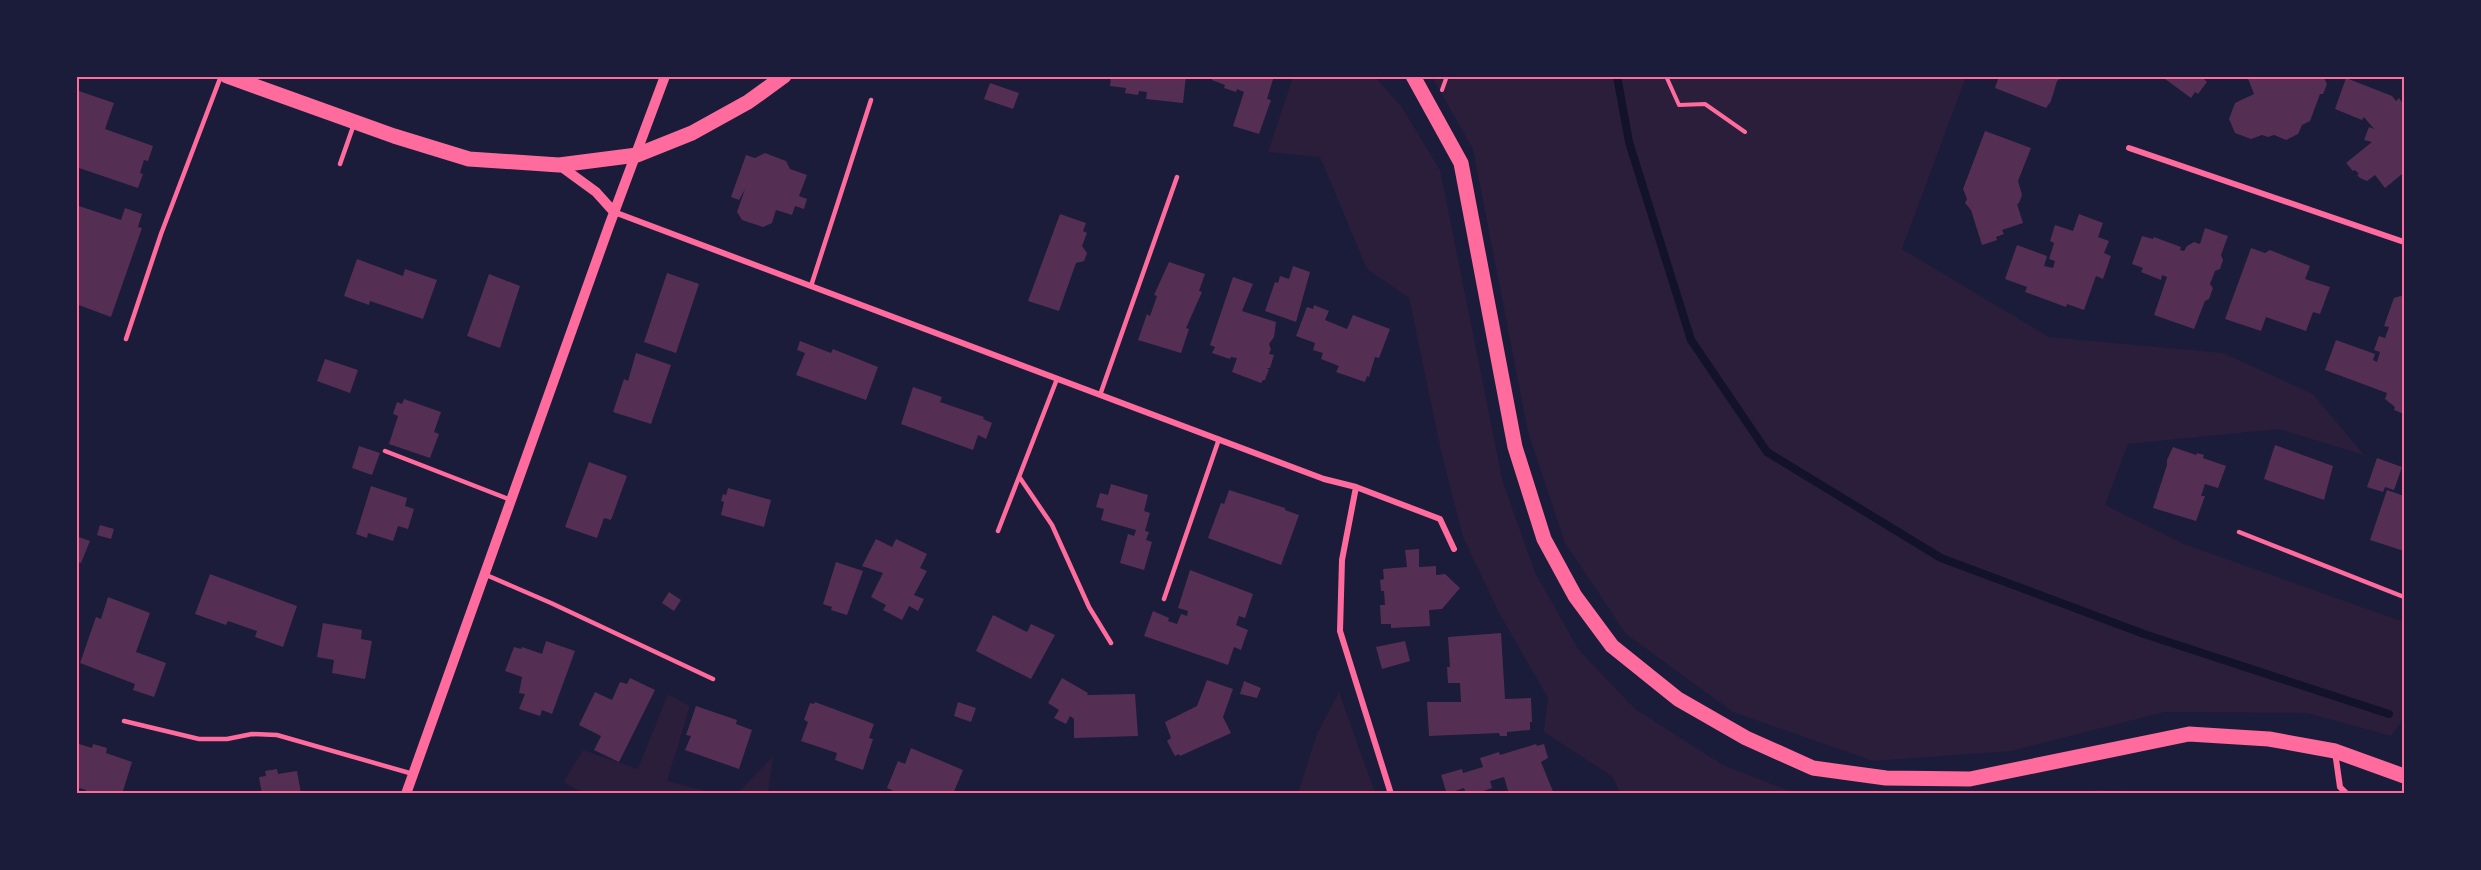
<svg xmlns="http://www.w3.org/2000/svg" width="2481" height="870" viewBox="0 0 2481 870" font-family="'Source Sans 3',sans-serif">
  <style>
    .green { fill: #2a1e3b }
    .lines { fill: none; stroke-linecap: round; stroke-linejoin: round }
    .stream { stroke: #12122b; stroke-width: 8 }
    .building { fill: #542f53 }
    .path { stroke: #ff6b9d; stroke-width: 4 }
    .service { stroke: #ff6b9d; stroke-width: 4.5 }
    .minor { stroke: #ff6b9d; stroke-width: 6 }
    .tertiary { stroke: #ff6b9d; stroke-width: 10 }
    .primary { stroke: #ff6b9d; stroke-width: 15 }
    .neatline { fill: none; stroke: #ff6b9d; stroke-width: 2 }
  </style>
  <rect width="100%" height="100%" fill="#1b1b3a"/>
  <path class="green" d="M1293,77H1375L1401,106L1440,170L1503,483L1535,572L1578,649L1635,709L1723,765L1795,793H1620L1613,777L1544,732L1548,698L1498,611L1463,537L1441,451L1409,298L1367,269L1320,157L1268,152Z
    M1432,77H1966L1902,249L2049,337L2223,353L2313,394L2364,455L2279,429L2128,444L2105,505L2184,544L2404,622V717L2391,736L2307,713L2164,712L2012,751L1873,761L1733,712L1626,634L1565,543L1528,432L1473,149Z
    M1339,692L1375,793H1298L1317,734Z
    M668,694L690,706L667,781L714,793H584L563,782L583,750L638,769Z
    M773,756L768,793H738Z
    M2097,790L2201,793H2078Z"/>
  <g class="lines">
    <path class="stream" d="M1617,76L1629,142L1691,340L1767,452L1941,558L2144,634L2389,714"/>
  </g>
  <path class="building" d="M1111,76H1186L1183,103L1146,99L1147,92L1139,91L1138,95L1125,93L1126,88L1110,86Z
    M1213,76H1274L1267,99L1271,100L1259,134L1233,126L1244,92L1237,89L1236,92L1224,88L1225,85L1212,80Z
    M1999,76H2064L2057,81L2051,101L2046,108L1995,88Z
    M2161,76H2206L2204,79L2207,82L2198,94L2195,92L2191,98Z
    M2247,76H2323L2327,84L2323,94H2320L2310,121L2302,125L2298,134L2286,140L2274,135L2268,137L2262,135L2251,139L2235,133L2229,119L2235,103L2254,94Z
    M2346,78L2392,96L2396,101L2399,98L2404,105V166L2402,174L2385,188L2375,175L2367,181L2360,178L2357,175L2359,174L2355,170L2353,171L2346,163L2372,142L2364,140L2369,127L2374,129L2364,117L2362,120L2335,109Z
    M990,83L1019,93L1013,109L984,99Z
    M76,90L114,103L105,129L153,146L148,161L144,160L140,173L143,174L138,188L76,167Z
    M1985,131L2031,148L2018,181L2022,195L2019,203L2017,204L2023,223L2002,230L2004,234L1996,237L1997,240L1982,245L1971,210L1965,203L1967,199L1963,189Z
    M765,153L786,161L790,169L807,175L799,196L807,199L804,209L795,206L792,215L776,210L772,223L763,227L742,220L737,212L745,189L739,200L731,197L746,155L755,158Z
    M76,205L121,220L125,208L142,214L138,227L142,228L111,317L76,304Z
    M1060,214L1086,223L1083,231L1087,233L1082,246L1087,253L1084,261L1076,263L1059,311L1028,301Z
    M2079,214L2103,223L2098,237L2109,241L2104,253L2111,256L2103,279L2096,276L2084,310L2067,304L2066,307L2025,292L2027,287L2005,279L2017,245L2047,256L2044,266L2053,268L2055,261L2049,259L2054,243L2050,241L2055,225L2073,231Z
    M2205,228L2228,236L2221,255L2223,260L2220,269L2215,271L2210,284L2213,288L2209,299L2205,301L2194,329L2154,315L2167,277L2162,275L2161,280L2141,272L2143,268L2132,264L2142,236L2153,239L2154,237L2181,247L2180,250L2184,251L2187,246L2194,242L2200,244Z
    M2251,248L2265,253L2270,250L2310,266L2305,279L2330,287L2320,314L2313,312L2306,331L2266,317L2261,331L2225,319Z
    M357,259L403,276L405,269L437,280L423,319L370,301L369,305L344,296Z
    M1169,262L1205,274L1199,291L1202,292L1186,328L1189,329L1181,353L1138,340L1147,314L1150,316L1157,296L1154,295Z
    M1293,266L1310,272L1296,322L1265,311L1275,282L1278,283L1280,276L1289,279Z
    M667,273L699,284L676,353L644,342Z
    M489,274L520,286L500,348L467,336Z
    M1233,277L1253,284L1242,311L1276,322L1274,337L1269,344L1271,349L1269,354L1274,355L1270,368H1266L1269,369L1265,380H1263L1261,383L1232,372L1237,358L1231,357L1230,359L1212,353L1215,347L1210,345Z
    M2400,296L2404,297V414L2394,410L2395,407L2385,399L2387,393L2325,370L2336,340L2375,354L2373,360L2377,362L2380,352L2374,350L2379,336L2385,338L2389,327L2384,326L2394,298Z
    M1314,305L1329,311L1325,320L1347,329L1353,315L1390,329L1379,358L1375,357L1369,377L1367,376L1365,382L1336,372L1339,366L1321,359L1323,353L1313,350L1315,343L1296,336L1307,307L1313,309Z
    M800,341L831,353L833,349L878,367L866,400L796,375L805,353L797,350Z
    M636,353L671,365L651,424L613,412L624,379L628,381Z
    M325,359L358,370L350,393L317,381Z
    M913,387L942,397L940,402L984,417L983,419L992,423L986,439L978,435L973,450L901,424Z
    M404,399L441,412L434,432L439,434L430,458L389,444L398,416L393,414L397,402L402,404Z
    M2275,445L2333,466L2324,500L2264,479Z
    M359,446L380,453L372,475L352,468Z
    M2173,447L2196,455L2197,453L2204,455L2203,458L2226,466L2218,488L2205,484L2201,496H2205L2196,521L2153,508L2167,465V460Z
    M2377,458L2402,467L2394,490L2385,487L2383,492L2367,487Z
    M589,462L627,476L611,520L604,518L597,538L565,527Z
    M1111,484L1148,495L1144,511L1150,513L1145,531L1149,532L1146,540L1152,542L1144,570L1120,563L1128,534L1134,536L1136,530L1101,520L1104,509L1096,507L1100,493L1108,495Z
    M371,486L407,498L405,506L414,509L408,529L398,526L393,541L368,533L367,538L356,534Z
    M728,488L771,500L764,527L721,515L724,502L721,501L723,494L726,495Z
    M1229,490L1285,508V510L1299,515L1281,565L1208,538L1221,503L1224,504Z
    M2387,490L2404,496V551L2370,540Z
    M100,525L114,529L111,539L97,535Z
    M76,536L90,541L81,563L76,562Z
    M876,539L892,547L896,539L927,554L920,568L927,571L914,595L924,599L918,611L909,606L902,620L883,610L886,605L871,597L883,573L862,566Z
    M1419,549V567L1436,566V575L1445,574L1460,588L1442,609L1429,610L1430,626L1391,628V624H1381L1380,605H1385L1384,591H1381L1380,580L1384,579L1383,569L1407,567L1405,550Z
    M836,562L863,571L847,615L831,610L832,607L823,604Z
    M1190,570L1253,594L1245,618L1239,616L1236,625L1248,630L1241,650L1234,647L1228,665L1144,636L1153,611L1169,618L1168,621L1177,624L1181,614L1187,616L1188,611L1178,608Z
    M210,574L297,606L283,647L255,637L257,631L228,621L226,625L195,614Z
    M669,592L681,600L674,611L662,603Z
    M108,597L150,613L136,652L166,663L154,697L133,690L135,684L80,663L96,617L101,619Z
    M993,615L1027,632L1031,624L1055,635L1031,679L976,651Z
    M323,623L362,630L361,639L372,641L365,679L332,673L334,660L317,657Z
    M1501,633L1505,699L1531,698L1532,722H1530V730L1507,732V736H1500L1499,733L1429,736L1427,702H1461L1460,683H1448L1447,667H1450L1448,637Z
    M546,641L575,651L552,714L542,710L540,716L519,709L525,694L519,693L522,677L505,671L514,647L521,649L522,647L542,654Z
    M1405,641L1410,661L1382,669L1376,647Z
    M630,678L655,690L619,762L594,750L601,736L579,725L595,692L612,700L620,682L627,684Z
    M1062,678L1088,693L1087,695L1135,694L1138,736L1074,738V719L1070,716L1066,724L1054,718L1059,710L1048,703Z
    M1207,680L1233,689L1223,717L1231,733L1180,756L1179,754L1175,756L1167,741L1171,738L1165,722L1197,706Z
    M1244,681L1261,688L1257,698L1240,694Z
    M815,702L874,724L869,738L873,739L863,770L835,760L837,753L801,741L808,722L804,720L810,703L814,704Z
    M958,702L976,708L971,722L954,716Z
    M696,706L737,720L736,724L752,730L739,769L685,750L691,736L686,735Z
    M76,743L92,748L93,744L107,748L106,753L132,762L122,794H85L86,790L76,787Z
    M1536,744L1537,746L1544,744L1548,758L1541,762L1554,794H1509L1504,777L1490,781L1492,788L1475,794H1466L1464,788L1447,794L1441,775L1462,769L1463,773L1483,767L1480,758L1499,752L1500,755Z
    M911,748L963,770L953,794H900L887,788L898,761L905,764Z
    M277,769L278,774L297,771L301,794H262L259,777L266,776L265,771Z"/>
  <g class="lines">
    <path class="path" d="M1666,76L1679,105L1705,104L1745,132
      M1442,90L1447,76"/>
    <path class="service" d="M340,164L354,124
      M811,286L871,100
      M126,339L161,234L221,76
      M1100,395L1177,177
      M385,451L511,500
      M1020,478L1052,525L1089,607L1111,643
      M998,531L1057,379
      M2239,532L2404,597
      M484,574L551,603L713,679
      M1164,599L1219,439
      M124,721L199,739H227L252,734L277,735L413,774"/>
    <path class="minor" d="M2129,148L2404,242
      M614,212L1324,479L1356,487L1440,519L1454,549
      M1356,487L1342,560L1340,631L1391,794
      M2335,752L2340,787L2347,794"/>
    <path class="tertiary" d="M559,165L596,192L614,212
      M406,794L609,226L665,76"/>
    <path class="primary" d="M227,76L394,136L469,159L559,165L637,155L692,133L748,102L784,76
      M1413,76L1461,163L1515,447L1544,539L1575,596L1612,646L1678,699L1746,738L1813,768L1886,778L1970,779L2189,734L2269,739L2335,751L2404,776"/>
  </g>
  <rect width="2481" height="870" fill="none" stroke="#1b1b3a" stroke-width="156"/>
  <rect x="78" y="78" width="2325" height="714" class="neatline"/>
</svg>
